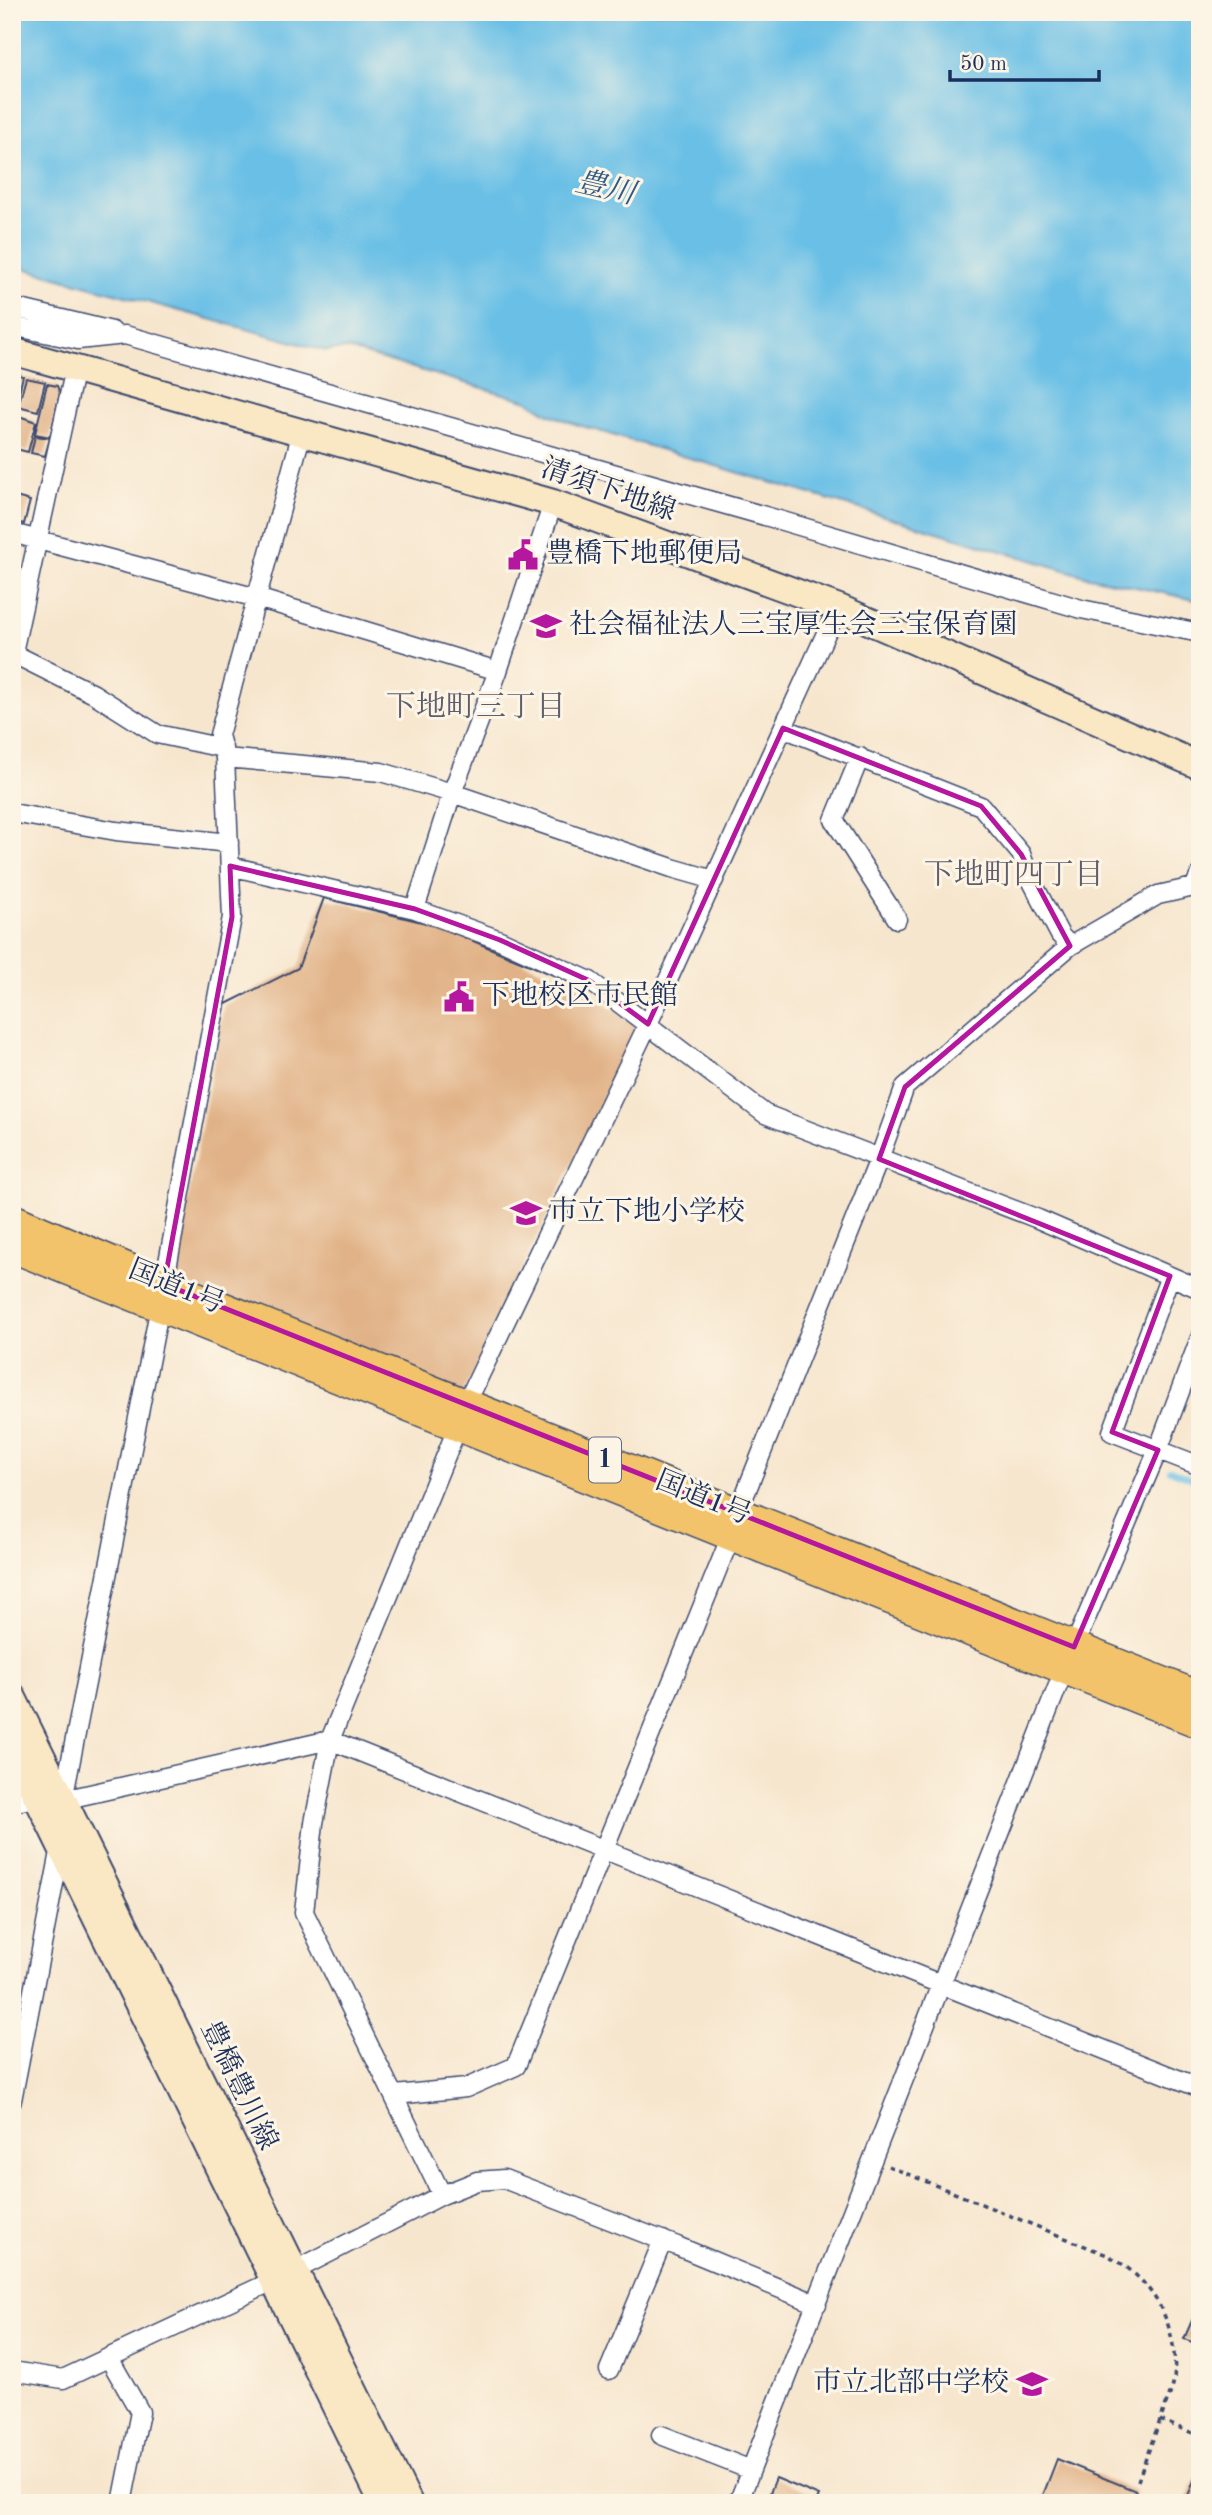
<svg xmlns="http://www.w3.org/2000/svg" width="1212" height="2515" viewBox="0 0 1212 2515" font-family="'Old Standard TT','Noto Serif JP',serif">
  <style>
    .water { fill: #69bfe6; stroke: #4277a2; stroke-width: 2 }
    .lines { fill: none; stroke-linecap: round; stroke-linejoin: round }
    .stream { stroke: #69bfe6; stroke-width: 6 }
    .building { fill: #e1b287 }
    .minor-casing { stroke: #3c4a6f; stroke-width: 21 }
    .secondary-casing { stroke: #3c4a6f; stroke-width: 30 }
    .trunk-casing { stroke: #3c4a6f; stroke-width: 33 }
    .path { stroke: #3c4a6f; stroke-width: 3.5; stroke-dasharray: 5 5; stroke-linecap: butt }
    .minor { stroke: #fff; stroke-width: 18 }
    .secondary { stroke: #fae7c3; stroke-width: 26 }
    .trunk { stroke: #f2c36a; stroke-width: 30 }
    .marked { fill: none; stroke: #b5179e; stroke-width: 5; stroke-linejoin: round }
    .labels { text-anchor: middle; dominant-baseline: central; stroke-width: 6; stroke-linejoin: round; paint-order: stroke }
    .shield { fill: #fcf5e5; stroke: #5e6a86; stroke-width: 2 }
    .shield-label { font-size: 26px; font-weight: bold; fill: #1b2f5e }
    .street-label { font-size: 28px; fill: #1b2f5e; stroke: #fcf5e5 }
    .poi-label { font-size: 28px; fill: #1b2f5e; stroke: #fcf5e5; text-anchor: start }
    .water-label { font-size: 30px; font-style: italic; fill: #325a87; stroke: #fcf5e5 }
    .neighbourhood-label { font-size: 30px; fill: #605d6c; stroke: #fcf5e5 }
  </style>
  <rect width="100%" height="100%" fill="#fcf5e5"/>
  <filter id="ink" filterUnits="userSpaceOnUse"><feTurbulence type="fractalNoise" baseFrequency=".0143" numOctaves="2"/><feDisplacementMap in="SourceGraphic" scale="14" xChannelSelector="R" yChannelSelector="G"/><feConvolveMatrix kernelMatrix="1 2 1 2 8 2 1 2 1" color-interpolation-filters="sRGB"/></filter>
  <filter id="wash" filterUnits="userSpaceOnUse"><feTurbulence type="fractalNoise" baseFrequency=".00686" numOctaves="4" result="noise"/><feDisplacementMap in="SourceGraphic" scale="28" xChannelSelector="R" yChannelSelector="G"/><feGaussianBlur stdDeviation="1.57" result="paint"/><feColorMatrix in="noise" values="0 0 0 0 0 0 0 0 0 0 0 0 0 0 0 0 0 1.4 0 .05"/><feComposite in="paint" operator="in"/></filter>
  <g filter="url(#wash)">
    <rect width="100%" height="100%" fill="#f7e6ce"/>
    <path class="water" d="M12,12H1172L1200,18V601L1085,576L572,423L549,414L528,401L347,349L326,351L12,265Z"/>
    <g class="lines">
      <path class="stream" d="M1170,1470L1200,1482"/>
    </g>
    <g id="blocks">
      <path class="building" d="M12,374L23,376L13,416H12Z
        M26,378L45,382L38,411L18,406Z
        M47,384L57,386L60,393L50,437L35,434Z
        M19,416L36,422L28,452L12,448Z
        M35,436L50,438L45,456L31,453Z
        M12,496L30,501L24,524L12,521Z
        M324,898L438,926L586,989L637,1027L462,1396L173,1279L224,1005L298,968Z
        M1200,2302V2323L1192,2342L1184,2339Z
        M1057,2459L1136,2491L1131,2503H1040Z
        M1200,2466V2503H1185Z
        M776,2478L819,2496L816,2503H766Z"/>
    </g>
  </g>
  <g filter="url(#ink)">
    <use href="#blocks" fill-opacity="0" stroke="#3c4a6f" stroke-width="2"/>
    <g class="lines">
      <g class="minor-casing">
        <path id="minor" d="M12,307L112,331
          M12,326L78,340L125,335L779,520L1081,609L1200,633
          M12,533L257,598L498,671
          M12,653L94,694L157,734L223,748
          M12,657L75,368
          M783,728L981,806L1021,854L1028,874L1060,935L1070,946
          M860,757L834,820L897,919
          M225,758L381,772L452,793L672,868L714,880
          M12,813L116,831L229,843
          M230,866L415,909L500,940L590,981L765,1114L1038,1219L1200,1289
          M415,909L452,793L498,671L553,503
          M1170,1276L1112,1432L1200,1466
          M164,1284L232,917L225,758L219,735L302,432
          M160,1306L63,1800L330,1740L458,1426
          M466,1404L648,1024L838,607
          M738,1512L879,1159L905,1087L1070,946L1158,895L1194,887L1200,875
          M12,1803L38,1797
          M395,2095L466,2088L516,2066L731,1536
          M12,2100L61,1847
          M442,2195L304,1912L314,1823L330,1740L1200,2088
          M109,2358L140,2412L122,2503
          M609,2370L663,2240
          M12,2371L63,2379L294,2271L442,2195L477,2181L504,2179L677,2246L817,2304
          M661,2435L751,2470
          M738,2503L1064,1670L1158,1450L1200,1338"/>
      </g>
      <g class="secondary-casing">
        <path id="secondary" d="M12,351L553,503L839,608L1200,766
          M12,1696L409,2503
          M12,1746L383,2503"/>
      </g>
      <g class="trunk-casing">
        <path id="trunk" d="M12,1219L164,1284L1200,1697
          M12,1247L1200,1723"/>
      </g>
      <path class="path" d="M888,2166L1107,2255C1154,2279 1179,2327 1174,2379C1173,2389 1167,2401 1164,2410C1155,2434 1146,2457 1138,2481
        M1160,2420L1200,2436"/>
      <use href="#minor" class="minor"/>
      <use href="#secondary" class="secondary"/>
      <use href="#trunk" class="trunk"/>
    </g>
  </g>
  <path class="marked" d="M783,728L981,806L1021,854L1070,946L905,1087L879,1159L1170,1276L1112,1432L1158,1450L1074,1647L164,1284L232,917L230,866L415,909L500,940L590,981L648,1024Z"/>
  <defs>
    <g id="civic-bare" transform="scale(2.415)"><path d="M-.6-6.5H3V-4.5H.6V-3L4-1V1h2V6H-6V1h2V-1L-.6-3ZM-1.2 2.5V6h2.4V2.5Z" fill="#b5179e" stroke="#fcf5e5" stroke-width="2.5" paint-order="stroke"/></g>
    <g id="school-bare" transform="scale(2.415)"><path d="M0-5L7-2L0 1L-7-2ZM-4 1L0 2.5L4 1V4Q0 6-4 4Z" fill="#b5179e" stroke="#fcf5e5" stroke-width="2.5" paint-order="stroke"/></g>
  </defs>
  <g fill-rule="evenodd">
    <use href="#civic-bare" x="523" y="555"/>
    <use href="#school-bare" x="546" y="626"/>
    <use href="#civic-bare" x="459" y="997"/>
    <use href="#school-bare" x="526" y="1213"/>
    <use href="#school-bare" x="1032" y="2384"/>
  </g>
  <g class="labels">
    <rect class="shield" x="589" y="1437.5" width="32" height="45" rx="5"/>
    <g class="shield-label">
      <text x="605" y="1460">1</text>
    </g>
    <g class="street-label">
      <text transform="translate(608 491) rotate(19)">清須下地線</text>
      <text transform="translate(176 1288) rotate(22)">国道1号</text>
      <text transform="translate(703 1499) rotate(22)">国道1号</text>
      <text transform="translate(238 2086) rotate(64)">豊橋豊川線</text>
    </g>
    <g class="poi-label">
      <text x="546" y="555">豊橋下地郵便局</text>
      <text x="569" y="626">社会福祉法人三宝厚生会三宝保育園</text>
      <text x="482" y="997">下地校区市民館</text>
      <text x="549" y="1213">市立下地小学校</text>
      <text x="1009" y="2384" text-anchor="end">市立北部中学校</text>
    </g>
    <g class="water-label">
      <text transform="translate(605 189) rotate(13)">豊川</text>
    </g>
    <g class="neighbourhood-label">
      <text x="476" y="708">下地町三丁目</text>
      <text x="1014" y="876">下地町四丁目</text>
    </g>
  </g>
  <rect width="1212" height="2515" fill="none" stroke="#fcf5e5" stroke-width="42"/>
  <path d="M950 70v10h149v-10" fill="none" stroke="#1b2f5e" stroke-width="3.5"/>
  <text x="960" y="70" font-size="21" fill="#1b2f5e" stroke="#fcf5e5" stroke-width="5" paint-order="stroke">50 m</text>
</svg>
